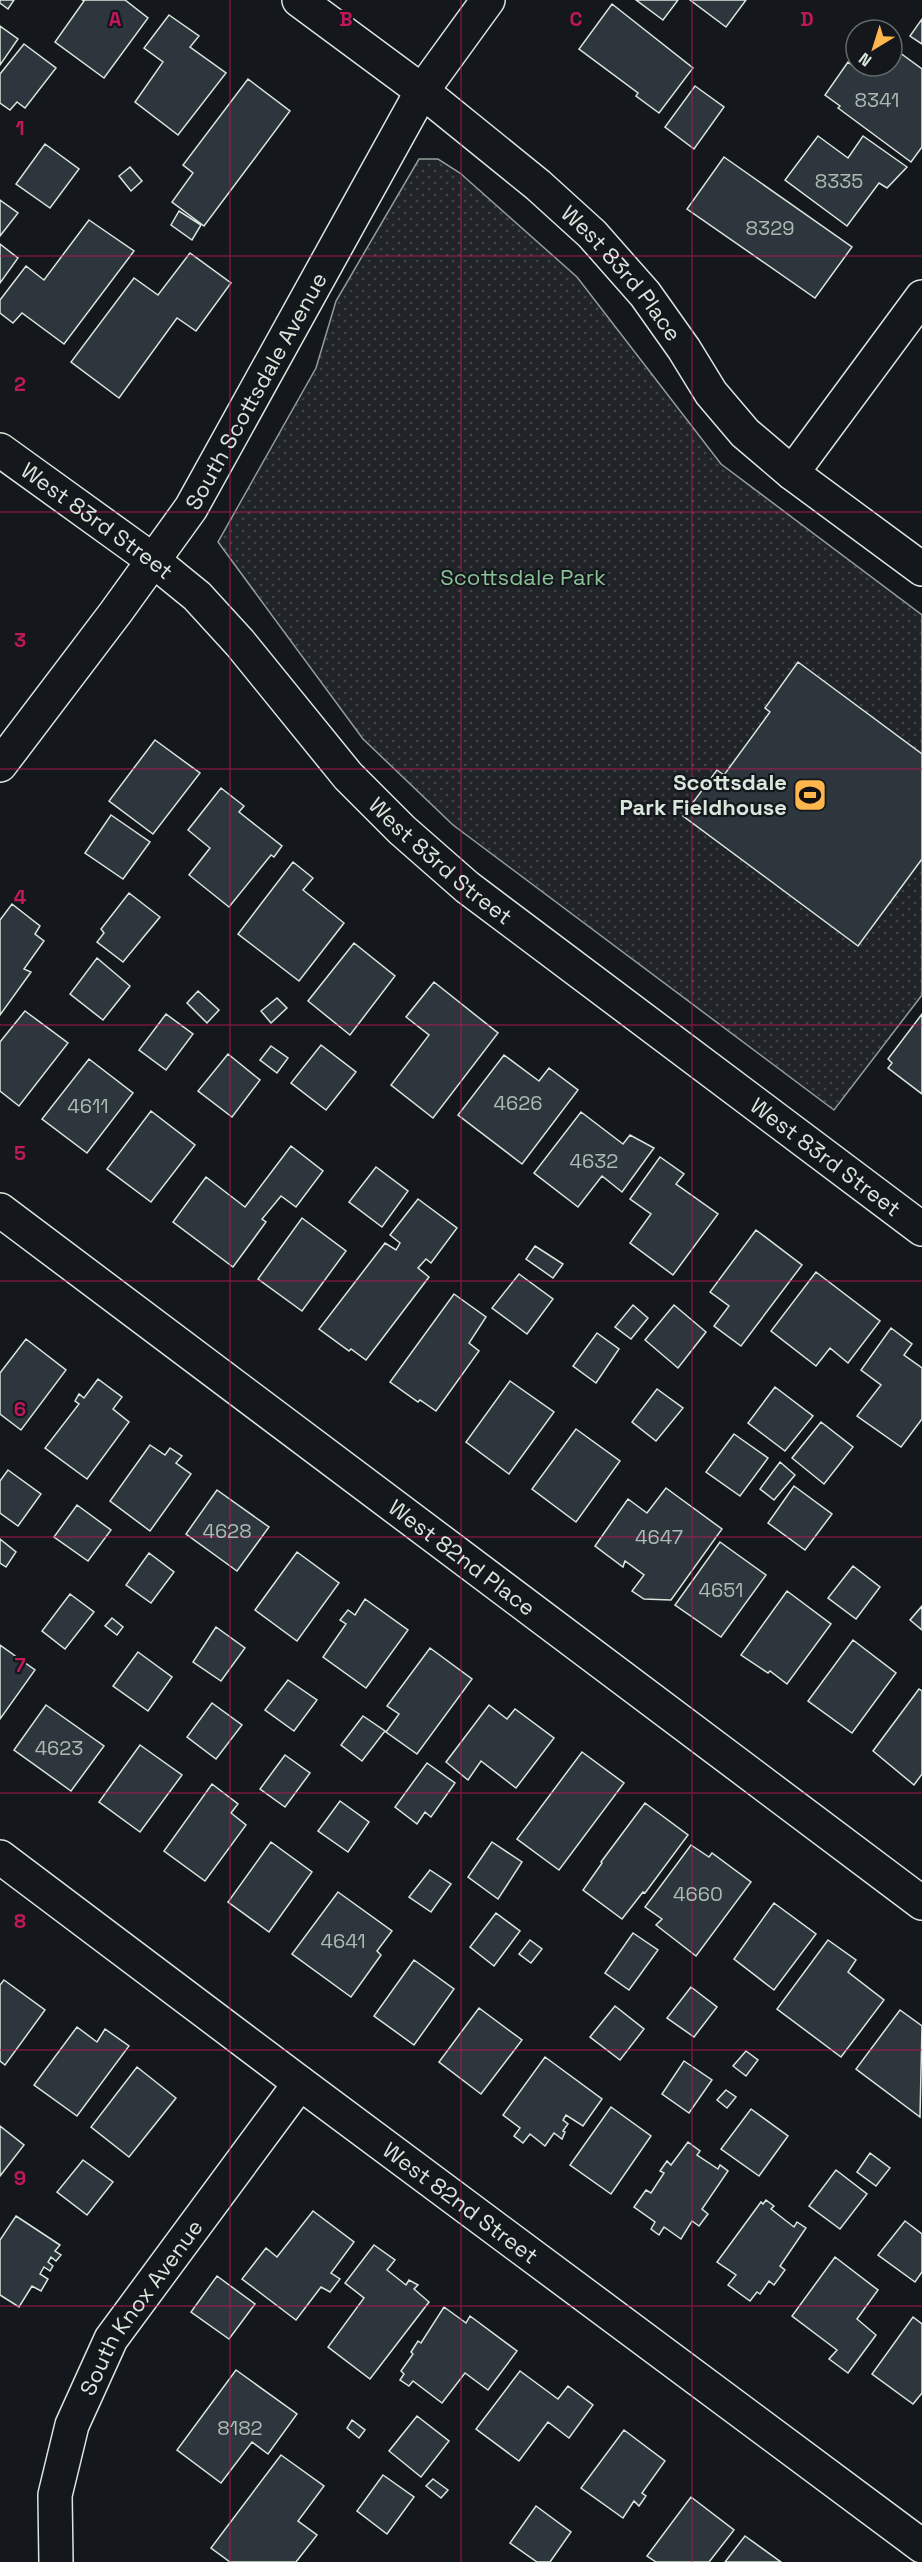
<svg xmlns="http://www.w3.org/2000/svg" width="922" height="2562" viewBox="0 0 922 2562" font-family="'Space Grotesk',sans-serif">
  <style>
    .park { fill: url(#park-dots); stroke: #939e99; stroke-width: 1.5 }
    .building { fill: #2c363c; stroke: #d8e6dc; stroke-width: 1.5 }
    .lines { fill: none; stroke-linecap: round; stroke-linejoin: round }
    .minor-casing { stroke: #d8e6dc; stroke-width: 36 }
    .tertiary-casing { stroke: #d8e6dc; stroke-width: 36 }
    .minor { stroke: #14181c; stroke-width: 33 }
    .tertiary { stroke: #14181c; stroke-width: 33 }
    .grid { fill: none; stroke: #c2185b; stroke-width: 1.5; stroke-opacity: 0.55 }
    .labels { text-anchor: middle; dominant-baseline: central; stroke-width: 4.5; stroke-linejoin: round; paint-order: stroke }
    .number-label { font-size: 20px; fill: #adbab4 }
    .street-label { font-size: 22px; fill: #d8e6dc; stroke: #14181c }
    .park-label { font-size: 22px; fill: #8ac095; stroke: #14181c }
    .poi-label { font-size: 22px; font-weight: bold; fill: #d8e6dc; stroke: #14181c; text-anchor: end }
    .grid-label { font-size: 20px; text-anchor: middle; font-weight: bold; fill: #c2185b; stroke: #14181c; stroke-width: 4.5; stroke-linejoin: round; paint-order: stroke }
  </style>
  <defs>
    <pattern id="park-dots" width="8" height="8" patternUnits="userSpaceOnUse" patternTransform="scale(1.5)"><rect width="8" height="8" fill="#202428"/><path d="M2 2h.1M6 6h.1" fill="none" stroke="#404447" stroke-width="1.8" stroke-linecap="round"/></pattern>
  </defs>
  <rect width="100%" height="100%" fill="#14181c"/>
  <path class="park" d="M419,159H438L460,173L577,277L721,464L922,615V995L834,1110L453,825L363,739L218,542L316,368L336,301Z"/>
  <path class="building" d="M0,0H14L8,9L0,3Z
    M82,0H125L148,18L104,78L55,42L84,1Z
    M636,0H678L663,20Z
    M690,0H746L726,27Z
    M612,4L693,68L659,113L636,96L638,93L579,49Z
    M169,15L199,36L190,47L226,73L178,135L135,102L163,62L144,48Z
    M922,19V44L910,36Z
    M0,26L18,39L0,65Z
    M24,44L56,68L25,108L17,102L10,110L0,103V74Z
    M892,47L922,69V147L911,162L838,108L840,106L825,95L848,62L864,74L870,66H892Z
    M248,79L290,111L204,226L172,202L193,173L183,165Z
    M695,86L724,107L694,149L665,127Z
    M818,136L848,158L863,136L907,167L887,188L879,183L847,226L785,180Z
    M45,144L79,169L50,208L16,184Z
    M724,157L852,247L815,298L687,209Z
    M130,167L142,181L131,191L119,176Z
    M0,200L18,213L0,236Z
    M179,211L201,225L192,240L171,225Z
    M89,220L134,251L64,344L22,313L13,323L0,313V300L26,266L44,280Z
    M0,244L18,258L0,283Z
    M190,253L231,283L196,331L177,318L119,398L71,362L134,278L158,295Z
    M798,662L922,754V859L858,946L683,816L717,770L724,775L770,712L765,708Z
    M155,740L200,773L153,834L109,801Z
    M221,788L244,806L239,812L282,846L274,857L271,855L229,907L189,875L210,848L188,830Z
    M111,815L150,842L123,879L85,853Z
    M293,862L313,878L303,890L344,923L299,981L238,934Z
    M129,893L160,917L123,962L97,942L104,933L101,929Z
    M12,904L40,926L35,934L44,941L24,969L31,972L0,1015V920Z
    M354,943L395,976L350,1035L308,1001Z
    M97,958L130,986L103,1020L70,994Z
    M434,982L498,1033L433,1118L391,1085L429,1035L406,1017Z
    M198,991L219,1010L207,1023L187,1003Z
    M277,998L287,1008L271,1023L261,1011Z
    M25,1011L68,1043L19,1106L0,1091V1042Z
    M166,1014L193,1034L166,1070L139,1050Z
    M922,1014V1094L888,1068L892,1063L888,1059Z
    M321,1045L356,1072L326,1110L291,1083Z
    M271,1046L288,1058L277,1073L260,1060Z
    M228,1054L260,1080L232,1117L198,1091Z
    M504,1055L539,1081L549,1068L578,1090L522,1164L458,1115Z
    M89,1059L133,1093L87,1153L42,1119Z
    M151,1111L195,1145L151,1202L107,1169Z
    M581,1112L623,1144L630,1135L654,1148L622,1192L602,1176L578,1207L534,1173Z
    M291,1146L323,1171L296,1207L281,1196L262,1219L266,1222L233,1267L173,1222L206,1177L245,1207Z
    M660,1157L684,1174L676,1184L718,1214L673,1275L630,1243L651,1214L630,1199Z
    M376,1167L408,1191L382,1227L349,1202Z
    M418,1199L457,1228L431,1263L426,1259L418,1268L429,1277L366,1360L351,1349L349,1351L319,1329L385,1243L396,1250L400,1243L390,1235Z
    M302,1218L346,1251L302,1311L258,1279Z
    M756,1230L802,1265L741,1346L714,1326L729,1306L710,1292Z
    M535,1246L563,1264L553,1278L526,1259Z
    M816,1272L880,1321L848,1363L830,1348L816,1366L771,1331Z
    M519,1274L553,1299L527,1334L492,1308Z
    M454,1294L486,1317L469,1343L479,1351L436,1411L420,1400L418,1402L390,1382Z
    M633,1305L648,1318L631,1339L615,1327Z
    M674,1305L706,1332L678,1368L645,1340Z
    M891,1328L912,1344L904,1355L922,1368V1419L901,1447L857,1416L881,1385L861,1370Z
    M597,1333L619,1349L596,1383L573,1366Z
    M26,1339L66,1370L21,1430L0,1414V1373Z
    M98,1379L122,1397L113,1409L129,1422L87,1479L45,1448L79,1404L75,1401L79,1394L84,1398Z
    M510,1381L554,1412L509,1474L466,1442Z
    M775,1387L813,1416L785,1451L748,1423Z
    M657,1389L683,1408L656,1441L632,1422Z
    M821,1422L853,1447L824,1484L792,1458Z
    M576,1429L620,1461L576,1522L532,1489Z
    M734,1434L768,1458L740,1496L706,1472Z
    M150,1445L165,1455L170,1448L182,1456L176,1463L191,1474L150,1531L110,1501Z
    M780,1462L795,1475L774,1500L760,1489Z
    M8,1470L41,1494L18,1526L0,1513V1481Z
    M794,1486L832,1514L805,1550L768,1523Z
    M666,1488L722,1529L671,1600L644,1599L632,1591L644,1575L625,1561L623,1567L595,1546L628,1499L647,1513Z
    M217,1490L269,1527L237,1571L186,1534Z
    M77,1505L111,1530L88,1561L54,1537Z
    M0,1539L16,1552L6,1567L0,1563Z
    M720,1542L766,1575L721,1637L675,1605Z
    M297,1552L339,1583L297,1641L255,1610Z
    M149,1553L174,1572L151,1603L126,1585Z
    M853,1566L880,1587L856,1619L828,1598Z
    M787,1591L831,1624L787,1684L770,1671L768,1673L741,1655Z
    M70,1594L94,1612L65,1649L42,1631Z
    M365,1599L408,1630L366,1688L323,1657L346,1624L340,1620L348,1610L355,1615Z
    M922,1606V1630L910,1620Z
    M112,1618L123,1627L117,1635L105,1626Z
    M216,1627L245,1648L221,1681L193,1662Z
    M853,1640L896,1673L852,1733L808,1701Z
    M0,1645L35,1670L0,1719Z
    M430,1648L472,1679L417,1754L386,1732L399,1714L387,1706Z
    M138,1652L172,1677L148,1711L113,1686Z
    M288,1680L317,1700L294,1731L265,1710Z
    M919,1689L922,1691V1774L914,1785L873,1751Z
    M212,1703L242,1725L216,1759L187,1737Z
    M46,1705L104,1746L71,1791L14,1750Z
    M489,1705L507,1719L515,1709L554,1738L516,1788L481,1761L468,1780L446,1762Z
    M363,1716L385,1731L362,1761L341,1745Z
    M140,1745L182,1775L140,1832L99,1802Z
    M582,1752L624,1783L559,1870L517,1839Z
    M285,1755L310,1773L285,1807L260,1789Z
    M427,1763L455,1783L431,1817L425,1812L417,1824L395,1807Z
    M212,1784L238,1804L231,1813L246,1825L205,1881L164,1851Z
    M340,1801L369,1822L348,1852L318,1831Z
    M645,1803L688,1835L645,1893L643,1892L622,1919L583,1890L602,1863L601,1862Z
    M271,1842L312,1872L269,1932L228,1902Z
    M492,1842L522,1862L498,1899L468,1877Z
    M691,1845L709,1857L712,1853L751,1882L696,1956L656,1925L662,1919L645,1907Z
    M430,1870L451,1884L431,1912L409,1897Z
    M338,1892L392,1931L377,1951L381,1955L351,1997L292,1954Z
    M774,1903L816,1934L774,1990L734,1959Z
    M496,1913L520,1931L494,1966L470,1947Z
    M633,1933L658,1950L629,1990L605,1973Z
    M530,1940L542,1949L531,1963L519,1954Z
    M828,1940L856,1960L848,1972L884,2000L841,2057L777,2009Z
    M414,1960L454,1989L414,2045L374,2016Z
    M4,1980L45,2010L5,2065L0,2061V1985Z
    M691,1987L717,2007L694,2037L667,2018Z
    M615,2006L644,2029L620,2060L590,2037Z
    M479,2008L522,2040L481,2094L439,2062Z
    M900,2010L922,2026L920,2117L856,2069Z
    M77,2027L97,2042L105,2029L129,2046L77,2116L34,2085Z
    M746,2051L758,2060L746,2076L733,2066Z
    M545,2057L602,2099L583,2126L566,2115L563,2120L568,2124L563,2131L565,2132L562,2139L554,2133L545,2146L530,2134L523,2143L514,2136L520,2128L503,2115Z
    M684,2061L712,2080L689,2113L662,2094Z
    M137,2067L176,2098L129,2157L91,2127Z
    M726,2090L736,2097L727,2108L717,2100Z
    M611,2107L651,2136L611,2194L570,2165Z
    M751,2109L788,2136L759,2176L721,2149Z
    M0,2126L24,2145L0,2176Z
    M688,2142L700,2151L697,2155L718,2169L720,2165L728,2171L702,2209L708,2214L699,2226L692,2221L681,2239L664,2227L659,2235L651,2229L655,2222L634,2207L646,2190L651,2193L664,2173L660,2171L667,2161L671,2165Z
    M870,2153L890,2168L876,2186L857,2172Z
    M83,2160L113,2182L87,2215L57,2192Z
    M836,2170L867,2194L840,2229L809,2206Z
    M766,2200L774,2206L771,2209L794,2227L797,2222L806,2228L780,2266L785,2270L774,2285L769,2281L760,2294L757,2292L750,2301L728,2285L736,2275L717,2262L761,2202L763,2204Z
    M313,2211L354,2242L331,2273L340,2279L330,2292L321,2287L296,2320L242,2279L266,2248L277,2257Z
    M16,2216L60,2245L55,2251L61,2255L56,2261L51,2257L48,2262L53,2266L50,2271L44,2267L40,2274L48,2279L41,2291L32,2286L19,2307L0,2295V2240Z
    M905,2221L922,2234V2272L915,2282L878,2255Z
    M374,2245L395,2260L387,2270L406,2285L409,2280L418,2285L414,2289L429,2302L370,2379L328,2347L364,2298L345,2283Z
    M835,2257L878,2290L857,2319L876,2335L848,2373L829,2359L837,2350L792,2316Z
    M217,2276L255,2304L229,2339L191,2312Z
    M444,2307L466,2323L470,2316L517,2351L488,2390L465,2373L442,2403L413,2381L409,2386L400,2380L404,2374L401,2371L413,2354L411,2352L418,2341L421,2343Z
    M913,2317L922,2324V2393L913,2404L872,2374Z
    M236,2370L297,2414L268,2454L252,2442L221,2483L177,2450Z
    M520,2371L558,2399L568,2386L593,2405L569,2438L548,2422L519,2461L476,2429Z
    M417,2416L449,2441L421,2477L389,2451Z
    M352,2420L365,2430L359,2438L347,2428Z
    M624,2430L665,2461L642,2493L646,2496L639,2506L634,2501L623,2518L581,2488Z
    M281,2455L324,2486L298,2521L317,2535L296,2562H230L211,2548Z
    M383,2475L414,2497L387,2534L357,2511Z
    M433,2479L448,2490L441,2498L426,2486Z
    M691,2497L734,2530L709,2562H656L647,2556Z
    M536,2506L571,2532L550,2562H537L510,2543Z
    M745,2536L781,2562H725Z"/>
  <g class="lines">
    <g class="minor-casing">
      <g id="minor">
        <path id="s1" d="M299,0L422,91L538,185L592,234L645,294L684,349L711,393L745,433L792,473L922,569"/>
        <path d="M792,473L922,297"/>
        <path id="s2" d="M0,765L116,612L191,508L422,91L488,0"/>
        <path id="s3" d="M0,1210L922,1903"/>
        <path id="s4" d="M0,1857L300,2083L922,2546"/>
        <path id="s5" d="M56,2562L55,2495L72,2425L111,2339L300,2083"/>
      </g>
    </g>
    <g class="tertiary-casing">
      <g id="tertiary">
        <path id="s6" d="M0,450L154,561L197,596L240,643L348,776L402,830L467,887L922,1229"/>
      </g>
    </g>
    <use href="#minor" class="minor"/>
    <use href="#tertiary" class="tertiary"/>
  </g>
  <path class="grid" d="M230,0V2562M461,0V2562M692,0V2562M0,256H922M0,512H922M0,769H922M0,1025H922M0,1281H922M0,1537H922M0,1793H922M0,2050H922M0,2306H922"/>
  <defs>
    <g id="stadium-square" transform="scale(1.725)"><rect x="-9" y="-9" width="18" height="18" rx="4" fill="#ffb74d" stroke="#14181c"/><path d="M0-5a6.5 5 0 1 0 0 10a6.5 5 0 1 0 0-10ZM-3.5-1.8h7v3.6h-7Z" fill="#111"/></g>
  </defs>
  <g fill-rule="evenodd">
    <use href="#stadium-square" x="810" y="795"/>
  </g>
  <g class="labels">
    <g class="number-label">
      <text x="877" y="100">8341</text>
      <text x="839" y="181">8335</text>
      <text x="770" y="228">8329</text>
      <text x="518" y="1103">4626</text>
      <text x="88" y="1106">4611</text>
      <text x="594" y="1161">4632</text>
      <text x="227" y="1531">4628</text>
      <text x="659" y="1537">4647</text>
      <text x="721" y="1590">4651</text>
      <text x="59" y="1748">4623</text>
      <text x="698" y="1894">4660</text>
      <text x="343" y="1941">4641</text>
      <text x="240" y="2428">8182</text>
    </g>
    <g class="street-label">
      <text stroke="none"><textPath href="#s1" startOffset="424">West 83rd Place</textPath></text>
      <text stroke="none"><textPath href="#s2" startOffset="454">South Scottsdale Avenue</textPath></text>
      <text stroke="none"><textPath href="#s6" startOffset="120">West 83rd Street</textPath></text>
      <text stroke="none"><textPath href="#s6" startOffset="606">West 83rd Street</textPath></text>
      <text stroke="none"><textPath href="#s6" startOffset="1092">West 83rd Street</textPath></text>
      <text stroke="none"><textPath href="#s3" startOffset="578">West 82nd Place</textPath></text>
      <text stroke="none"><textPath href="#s4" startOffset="576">West 82nd Street</textPath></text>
      <text stroke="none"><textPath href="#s5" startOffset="276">South Knox Avenue</textPath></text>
    </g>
    <g class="park-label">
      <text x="523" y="577">Scottsdale Park</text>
    </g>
    <g class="poi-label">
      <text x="787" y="782">Scottsdale<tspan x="787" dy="25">Park Fieldhouse</tspan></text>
    </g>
  </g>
  <g class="grid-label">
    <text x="115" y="26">A</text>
    <text x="346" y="26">B</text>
    <text x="576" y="26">C</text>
    <text x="807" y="26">D</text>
    <text x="20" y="135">1</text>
    <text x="20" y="391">2</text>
    <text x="20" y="647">3</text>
    <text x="20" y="904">4</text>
    <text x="20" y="1160">5</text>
    <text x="20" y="1416">6</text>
    <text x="20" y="1672">7</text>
    <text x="20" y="1928">8</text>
    <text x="20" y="2185">9</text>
  </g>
  <g transform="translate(874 48) rotate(218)"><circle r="28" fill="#14181c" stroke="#626a69" stroke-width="1.5"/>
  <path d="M0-4.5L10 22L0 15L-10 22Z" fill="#ffb74d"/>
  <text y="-9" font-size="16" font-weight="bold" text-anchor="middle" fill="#d8e6dc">N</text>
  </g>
</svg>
